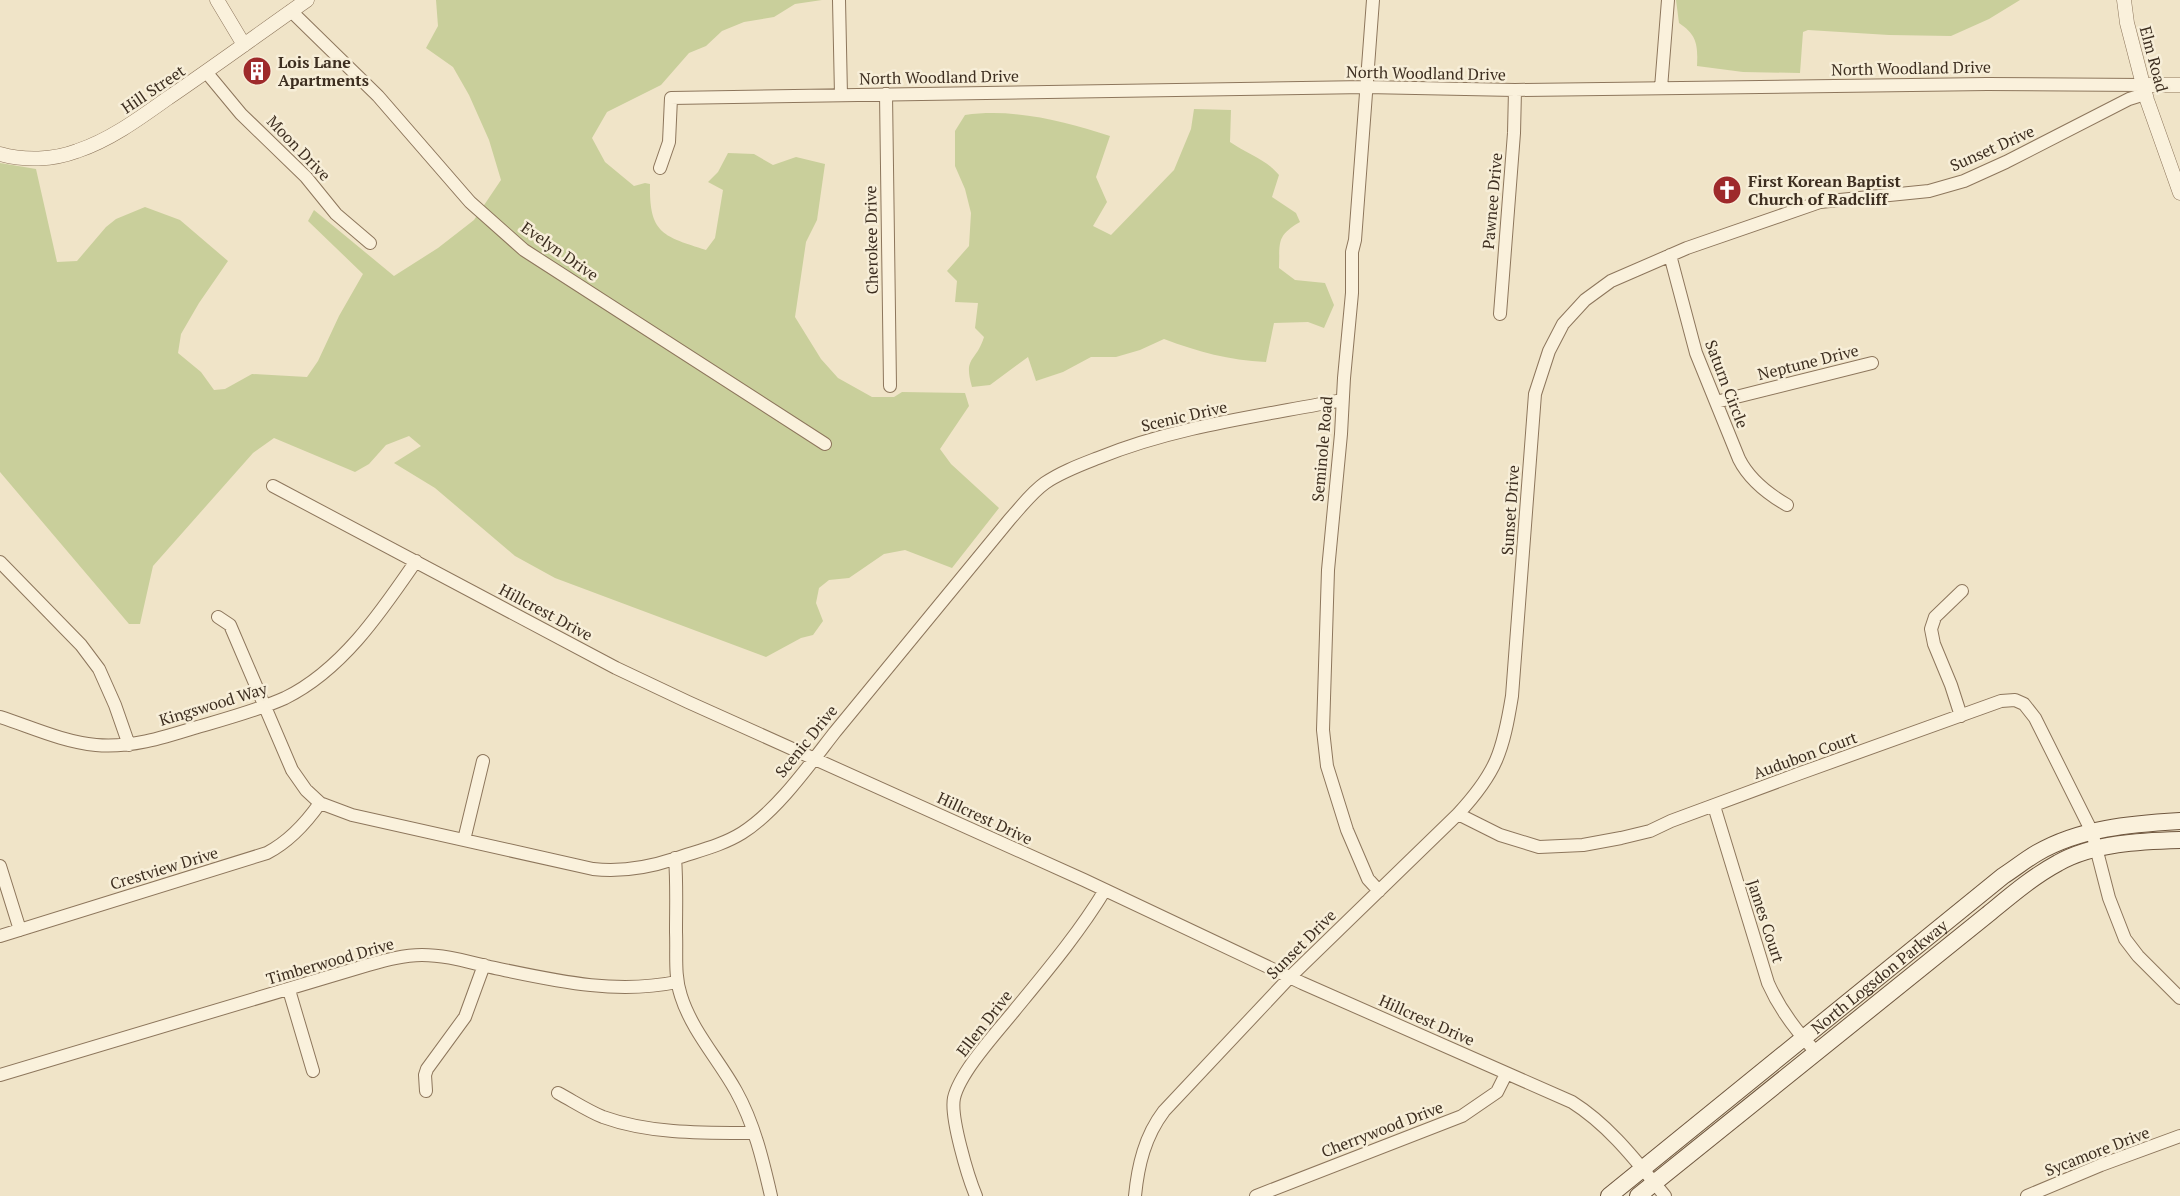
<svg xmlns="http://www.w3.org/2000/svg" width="2180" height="1196" viewBox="0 0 2180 1196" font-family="'PT Serif',serif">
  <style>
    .green { fill: #c9cf9b }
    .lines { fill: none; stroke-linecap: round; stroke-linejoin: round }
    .minor-casing { stroke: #8d765c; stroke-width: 14 }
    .tertiary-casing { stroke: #8d765c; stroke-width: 15 }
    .secondary-casing { stroke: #6f573f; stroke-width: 18 }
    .minor { stroke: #faf1dc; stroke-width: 12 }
    .tertiary { stroke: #faf1dc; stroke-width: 14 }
    .secondary { stroke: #faf1dc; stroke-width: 16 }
    .labels { text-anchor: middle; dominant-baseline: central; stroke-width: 5; stroke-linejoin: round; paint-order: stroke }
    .street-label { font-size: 16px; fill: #3d2e20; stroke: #f7eed8 }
    .poi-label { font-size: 16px; font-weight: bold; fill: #3d2e20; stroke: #f7eed8; text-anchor: start }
  </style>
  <rect width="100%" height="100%" fill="#f0e4c8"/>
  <path class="green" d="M436,0H822L795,4L774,17L744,22L722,31L706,46L689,53L661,85L607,112L592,138L605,162L634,186L645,183L650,184C649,234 663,236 706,250L715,238L723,190L708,182L718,172L728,153L754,154L773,165L796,157L825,164L817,220L806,242L795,317L821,359L838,378L872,397H894L902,392L965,393L969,406L940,449L951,464L999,508L952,568L905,550L884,554L849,578L829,580L819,588L816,603L823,621L813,635L801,638L766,657L555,578L515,556L435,488L394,463L421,446L409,436L386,445L369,464L355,472L274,438L253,453L153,566L140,624H129L0,472V163L36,169L57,262L77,261L106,227L116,219L145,207L180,220L228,261L199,303L181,334L178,353L201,372L214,390L225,389L252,374L307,377L318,361L339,316L363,274L308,221L314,210L394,276L438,248L474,220L501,180L489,140L469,95L453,67L426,48L438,26Z
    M1676,0H2020L1989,19L1951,36L1889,35L1808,30L1803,32L1800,73L1743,72L1697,66C1698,45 1697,35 1679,23Z
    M1194,109L1231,110L1230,142C1246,153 1267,160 1279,175L1272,197L1296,213L1300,222C1276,236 1280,242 1279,268L1295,280L1325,283L1334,305L1324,328L1308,322L1274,323L1266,362C1228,360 1199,352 1164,339L1140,350L1116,357H1091L1063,372L1036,381L1028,357L990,385L972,387C963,356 976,363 984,337L975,328L978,303L955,302L957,281L947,271L969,246L971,213L965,189L955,166V131L965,115C1013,108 1065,121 1110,136L1096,177L1107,202L1093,226L1111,235L1174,170L1191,129Z"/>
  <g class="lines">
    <g class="minor-casing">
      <path id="minor" d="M839,0L841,95
        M1373,0L1355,240L1352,252V293L1344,378L1341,434L1328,570L1323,730L1327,766L1347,830L1368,879L1379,891
        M291,11L378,96L470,202L524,250L825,444
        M207,73L241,114L306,177L336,214L370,243
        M1661,88L1668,0
        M886,94L890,386
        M660,168L669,142L671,98L1366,87L1515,90L1987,84L2143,85
        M1670,255L1696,353L1739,459C1749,479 1768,494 1787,505
        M1500,314L1514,133L1515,90
        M1716,402L1872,363
        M273,486L616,668L688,702L1084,880L1302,983L1572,1102C1610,1126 1637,1162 1665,1196
        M0,562L81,645L99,669L115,705L129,745
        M218,617L230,625L292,770L306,790L320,803L352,815L593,869C621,872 647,868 674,859C697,851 721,846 742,833C777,811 810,764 835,732L1010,519C1021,507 1031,493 1045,483C1061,472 1080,465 1098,458C1176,426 1261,416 1342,400
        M1961,716L1951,685L1934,644L1931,629L1935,617L1962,591
        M0,717C31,727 63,742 96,745C130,748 162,738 194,728C225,719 256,711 285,698C342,670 381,612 416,561
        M1714,806L1768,983C1779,1008 1797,1032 1816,1052
        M1458,814L1500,835L1539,847L1583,845L1621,838L1650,831L1671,821L1798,774L2001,701L2015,700L2024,704L2035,718L2092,832L2109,898L2125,939L2138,956L2180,998
        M464,840L483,761
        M675,858C677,883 676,907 676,932C677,954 674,975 681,996C692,1031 719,1060 736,1091C754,1123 763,1161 771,1196
        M0,866L20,930
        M0,936L267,853C290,841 306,823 320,803
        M289,990L313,1071
        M0,1075L368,965C386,960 404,955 422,955C446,955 468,962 490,967C553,980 613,995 677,982
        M426,1091L425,1075L427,1069L465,1017L484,965
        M558,1093C573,1101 588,1111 603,1117C650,1134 703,1133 753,1133
        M976,1196C968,1177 950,1117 954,1098C960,1072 997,1032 1014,1011C1046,972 1079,933 1105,890
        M1135,1196C1138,1165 1145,1136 1164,1111L1290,977L1458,814C1497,772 1503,751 1512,696L1535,394L1549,351L1563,324L1585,300L1611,281L1687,248L1820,202L1929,191L1964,181L2006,162L2129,99L2145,94
        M1256,1196L1462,1116L1497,1092L1506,1074
        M2027,1196L2101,1165L2180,1136"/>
    </g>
    <g class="tertiary-casing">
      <path id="tertiary" d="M217,0L244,45
        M2124,0L2127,23L2147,100L2180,193
        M2143,85H2180
        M0,154C25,161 53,160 77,151C110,140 140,118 168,98C215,66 260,33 307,0"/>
    </g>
    <g class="secondary-casing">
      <g id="secondary">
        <path id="s1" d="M1609,1196L2003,876C2014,869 2025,860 2037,853C2080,828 2131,824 2180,821"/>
        <path d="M1638,1196L1987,915C2009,897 2032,877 2058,863C2093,843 2141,841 2180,840"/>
      </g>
    </g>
    <use href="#minor" class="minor"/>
    <use href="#tertiary" class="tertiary"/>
    <use href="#secondary" class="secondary"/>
  </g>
  <defs>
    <g id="building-disc" transform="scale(1.5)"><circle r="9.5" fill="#9e2a2b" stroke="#f7eed8"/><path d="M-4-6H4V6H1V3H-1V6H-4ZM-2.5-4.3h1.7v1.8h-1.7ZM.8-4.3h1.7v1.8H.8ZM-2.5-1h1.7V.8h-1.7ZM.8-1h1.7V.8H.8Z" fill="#fff"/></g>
    <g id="church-disc" transform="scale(1.5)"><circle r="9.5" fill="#9e2a2b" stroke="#f7eed8"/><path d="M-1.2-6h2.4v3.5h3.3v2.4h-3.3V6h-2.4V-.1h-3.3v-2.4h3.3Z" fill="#fff"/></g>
  </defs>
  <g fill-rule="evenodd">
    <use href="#building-disc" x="257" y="71"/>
    <use href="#church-disc" x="1727" y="190"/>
  </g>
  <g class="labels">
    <g class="street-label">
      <text transform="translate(2154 59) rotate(75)">Elm Road</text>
      <text transform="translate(1911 68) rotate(-1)">North Woodland Drive</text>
      <text transform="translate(1426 73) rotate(1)">North Woodland Drive</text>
      <text transform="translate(939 77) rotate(-1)">North Woodland Drive</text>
      <text transform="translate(153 89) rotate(-34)">Hill Street</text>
      <text transform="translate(299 148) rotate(46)">Moon Drive</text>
      <text transform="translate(1992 148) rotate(-24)">Sunset Drive</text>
      <text transform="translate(1492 201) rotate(-85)">Pawnee Drive</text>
      <text transform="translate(871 240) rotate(-91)">Cherokee Drive</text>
      <text transform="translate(560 251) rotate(35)">Evelyn Drive</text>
      <text transform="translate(1808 362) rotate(-14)">Neptune Drive</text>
      <text transform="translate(1727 384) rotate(69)">Saturn Circle</text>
      <text transform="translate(1184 416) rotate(-13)">Scenic Drive</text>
      <text transform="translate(1322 449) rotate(-85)">Seminole Road</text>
      <text transform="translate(1510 510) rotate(-86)">Sunset Drive</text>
      <text transform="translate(546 612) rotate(28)">Hillcrest Drive</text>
      <text transform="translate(213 704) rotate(-17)">Kingswood Way</text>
      <text transform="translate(806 741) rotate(-51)">Scenic Drive</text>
      <text transform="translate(1805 755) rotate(-20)">Audubon Court</text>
      <text transform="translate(985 818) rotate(25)">Hillcrest Drive</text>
      <text transform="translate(164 868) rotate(-17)">Crestview Drive</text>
      <text transform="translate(1766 921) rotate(72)">James Court</text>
      <text transform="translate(1301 944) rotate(-45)">Sunset Drive</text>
      <text transform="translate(330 961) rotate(-16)">Timberwood Drive</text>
      <text stroke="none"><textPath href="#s1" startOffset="348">North Logsdon Parkway</textPath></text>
      <text transform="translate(1427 1020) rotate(24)">Hillcrest Drive</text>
      <text transform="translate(984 1023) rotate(-52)">Ellen Drive</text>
      <text transform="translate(1382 1129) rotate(-21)">Cherrywood Drive</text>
      <text transform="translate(2097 1151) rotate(-21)">Sycamore Drive</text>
    </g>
    <g class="poi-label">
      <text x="278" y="62">Lois Lane<tspan x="278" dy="18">Apartments</tspan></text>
      <text x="1748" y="181">First Korean Baptist<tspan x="1748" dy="18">Church of Radcliff</tspan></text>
    </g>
  </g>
</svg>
